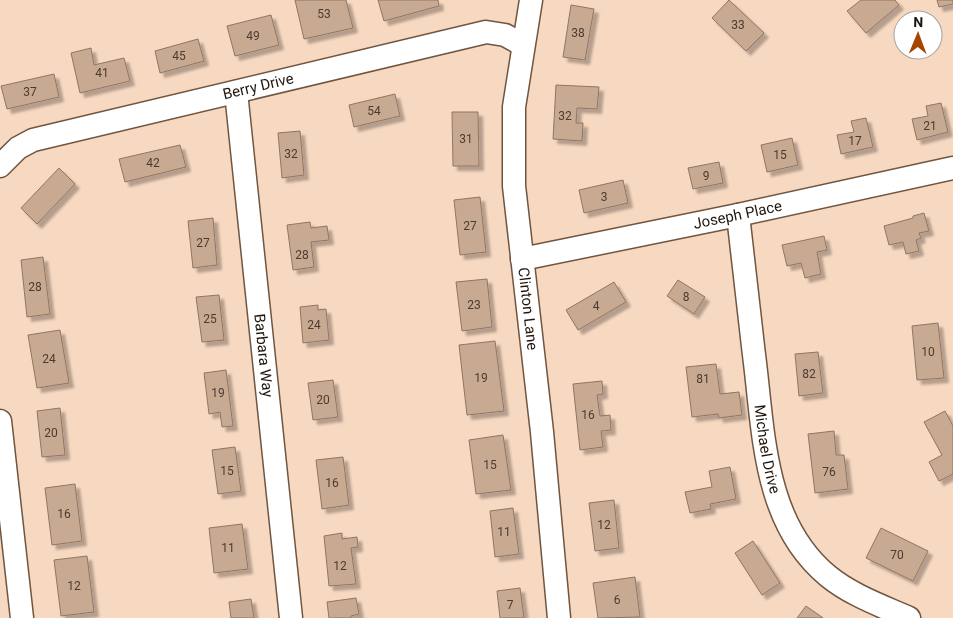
<svg xmlns="http://www.w3.org/2000/svg" width="953" height="618" viewBox="0 0 953 618" font-family="Roboto,sans-serif">
  <style>
    .building { fill: #c8aa93; stroke: #917560; filter: url(#shadow) }
    .lines { fill: none; stroke-linecap: round; stroke-linejoin: round }
    .minor-casing { stroke: #705540; stroke-width: 25 }
    .minor { stroke: #fff; stroke-width: 22 }
    .labels { text-anchor: middle; dominant-baseline: central; stroke-width: 5; stroke-linejoin: round; paint-order: stroke }
    .number-label { font-size: 12px; fill: #4b3b2f }
    .street-label { font-size: 15px; fill: #21160e; stroke: #fff }
  </style>
  <defs>
    <filter id="shadow"><feDropShadow dx="4.5" dy="4.5" stdDeviation="1" flood-color="#0004"/></filter>
  </defs>
  <rect width="100%" height="100%" fill="#f7d8c0"/>
  <path class="building" d="M295,0H346L353,28L304,39Z
    M378,0H438L439,6L384,21Z
    M729,0L764,33L746,51L712,18Z
    M861,0H895L899,5L866,33L847,11Z
    M937,0H953V4L939,7Z
    M571,5L594,9L585,60L563,57Z
    M271,15L279,45L235,56L227,26Z
    M198,39L204,61L160,73L155,51Z
    M91,48L94,65L124,58L130,81L80,93L71,53Z
    M54,74L59,97L7,109L1,86Z
    M556,85L599,87L597,109L577,108L576,123H583L582,141L553,139Z
    M395,94L400,116L354,127L349,105Z
    M941,103L948,132L917,140L912,119L928,116L926,106Z
    M452,112H478L479,166H453Z
    M866,118L873,147L841,154L837,135L854,132L851,121Z
    M300,131L304,175L282,178L278,133Z
    M792,138L798,165L767,172L761,145Z
    M180,145L186,167L125,182L119,159Z
    M719,162L723,183L693,189L688,168Z
    M59,168L75,184L37,224L21,208Z
    M623,180L628,203L584,213L579,190Z
    M480,197L486,252L460,255L454,200Z
    M924,213L929,231L919,233L921,238L916,240L919,251L906,254L903,242L889,245L884,226L913,218V216Z
    M213,218L217,265L193,268L188,221Z
    M310,222L311,228L327,226L329,240L311,242L314,267L293,270L287,225Z
    M824,236L827,250L817,252L821,274L805,278L801,263L787,266L782,245Z
    M43,257L50,314L27,317L21,260Z
    M487,279L492,327L462,331L456,282Z
    M678,280L705,297L694,314L667,296Z
    M614,282L626,302L578,330L566,310Z
    M219,295L224,340L202,342L196,297Z
    M318,305V310L326,309L329,340L303,343L300,307Z
    M938,323L944,378L917,380L912,326Z
    M60,330L69,383L37,388L28,335Z
    M495,341L504,411L467,415L459,345Z
    M818,352L823,393L799,396L795,354Z
    M716,364L720,394L739,392L742,415L719,418L718,414L692,417L686,367Z
    M226,370L233,426L222,427L220,412L209,414L204,373Z
    M333,380L338,417L313,420L308,383Z
    M602,381L603,394L597,395L600,416L610,415L611,430L601,431L603,447L580,450L573,384Z
    M60,408L65,455L42,457L37,411Z
    M945,411L953,426V474L939,481L929,462L942,455L924,422Z
    M834,431L836,455H844L848,489L815,493L808,434Z
    M503,435L511,490L476,494L469,440Z
    M235,447L241,491L218,494L212,450Z
    M343,457L349,505L322,509L316,460Z
    M730,467L736,499L710,504L711,509L690,513L685,492L712,487L709,471Z
    M75,484L82,541L52,545L45,488Z
    M614,500L619,548L595,551L589,503Z
    M513,508L519,554L495,557L490,511Z
    M242,524L248,569L214,573L209,528Z
    M881,528L928,551L913,581L866,558Z
    M342,533V539L357,537L358,547L351,548L356,584L329,586L324,536Z
    M753,541L780,583L762,595L735,553Z
    M87,556L94,612L61,616L54,560Z
    M635,577L640,617L598,618L593,583Z
    M520,588L524,618H500L497,591Z
    M356,598L359,614L351,616V618H329L327,602Z
    M251,599L254,618H231L229,602Z
    M806,606L823,618H797Z"/>
  <g class="lines">
    <g class="minor-casing">
      <g id="minor">
        <path id="s1" d="M531,0L514,107V186L542,432L559,618"/>
        <path id="s2" d="M236,92L291,618"/>
        <path id="s3" d="M0,166L18,148L33,140L486,32L505,35L523,45"/>
        <path id="s4" d="M738,215C744,265 749,314 755,363C764,438 765,524 828,576C851,595 882,606 909,618"/>
        <path id="s5" d="M522,259L738,215L953,168"/>
        <path d="M0,421L22,618"/>
      </g>
    </g>
    <use href="#minor" class="minor"/>
  </g>
  <g class="labels">
    <g class="number-label">
      <text x="324" y="14">53</text>
      <text x="738" y="25">33</text>
      <text x="578" y="33">38</text>
      <text x="253" y="36">49</text>
      <text x="179" y="56">45</text>
      <text x="102" y="73">41</text>
      <text x="30" y="92">37</text>
      <text x="374" y="111">54</text>
      <text x="565" y="116">32</text>
      <text x="930" y="126">21</text>
      <text x="466" y="139">31</text>
      <text x="855" y="141">17</text>
      <text x="291" y="154">32</text>
      <text x="780" y="155">15</text>
      <text x="153" y="163">42</text>
      <text x="706" y="176">9</text>
      <text x="604" y="197">3</text>
      <text x="470" y="226">27</text>
      <text x="203" y="243">27</text>
      <text x="302" y="255">28</text>
      <text x="35" y="287">28</text>
      <text x="686" y="297">8</text>
      <text x="474" y="305">23</text>
      <text x="596" y="306">4</text>
      <text x="210" y="319">25</text>
      <text x="314" y="325">24</text>
      <text x="928" y="352">10</text>
      <text x="49" y="359">24</text>
      <text x="809" y="374">82</text>
      <text x="481" y="378">19</text>
      <text x="703" y="379">81</text>
      <text x="218" y="393">19</text>
      <text x="323" y="400">20</text>
      <text x="588" y="415">16</text>
      <text x="51" y="433">20</text>
      <text x="490" y="465">15</text>
      <text x="227" y="471">15</text>
      <text x="829" y="472">76</text>
      <text x="332" y="483">16</text>
      <text x="64" y="514">16</text>
      <text x="604" y="525">12</text>
      <text x="504" y="532">11</text>
      <text x="228" y="548">11</text>
      <text x="897" y="555">70</text>
      <text x="340" y="566">12</text>
      <text x="74" y="586">12</text>
      <text x="617" y="600">6</text>
      <text x="510" y="605">7</text>
    </g>
    <g class="street-label">
      <text stroke="none"><textPath href="#s3" startOffset="274">Berry Drive</textPath></text>
      <text stroke="none"><textPath href="#s5" startOffset="220">Joseph Place</textPath></text>
      <text stroke="none"><textPath href="#s1" startOffset="311">Clinton Lane</textPath></text>
      <text stroke="none"><textPath href="#s2" startOffset="265">Barbara Way</textPath></text>
      <text stroke="none"><textPath href="#s4" startOffset="236">Michael Drive</textPath></text>
    </g>
  </g>
  <g transform="translate(918 35) rotate(1)"><circle r="24" fill="#ffffff" stroke="#a6a29f"/>
  <path d="M0-4L9 19L0 12L-9 19Z" fill="#a64500"/>
  <text y="-8" font-size="14" font-weight="bold" text-anchor="middle" fill="#21160e">N</text>
  </g>
</svg>
